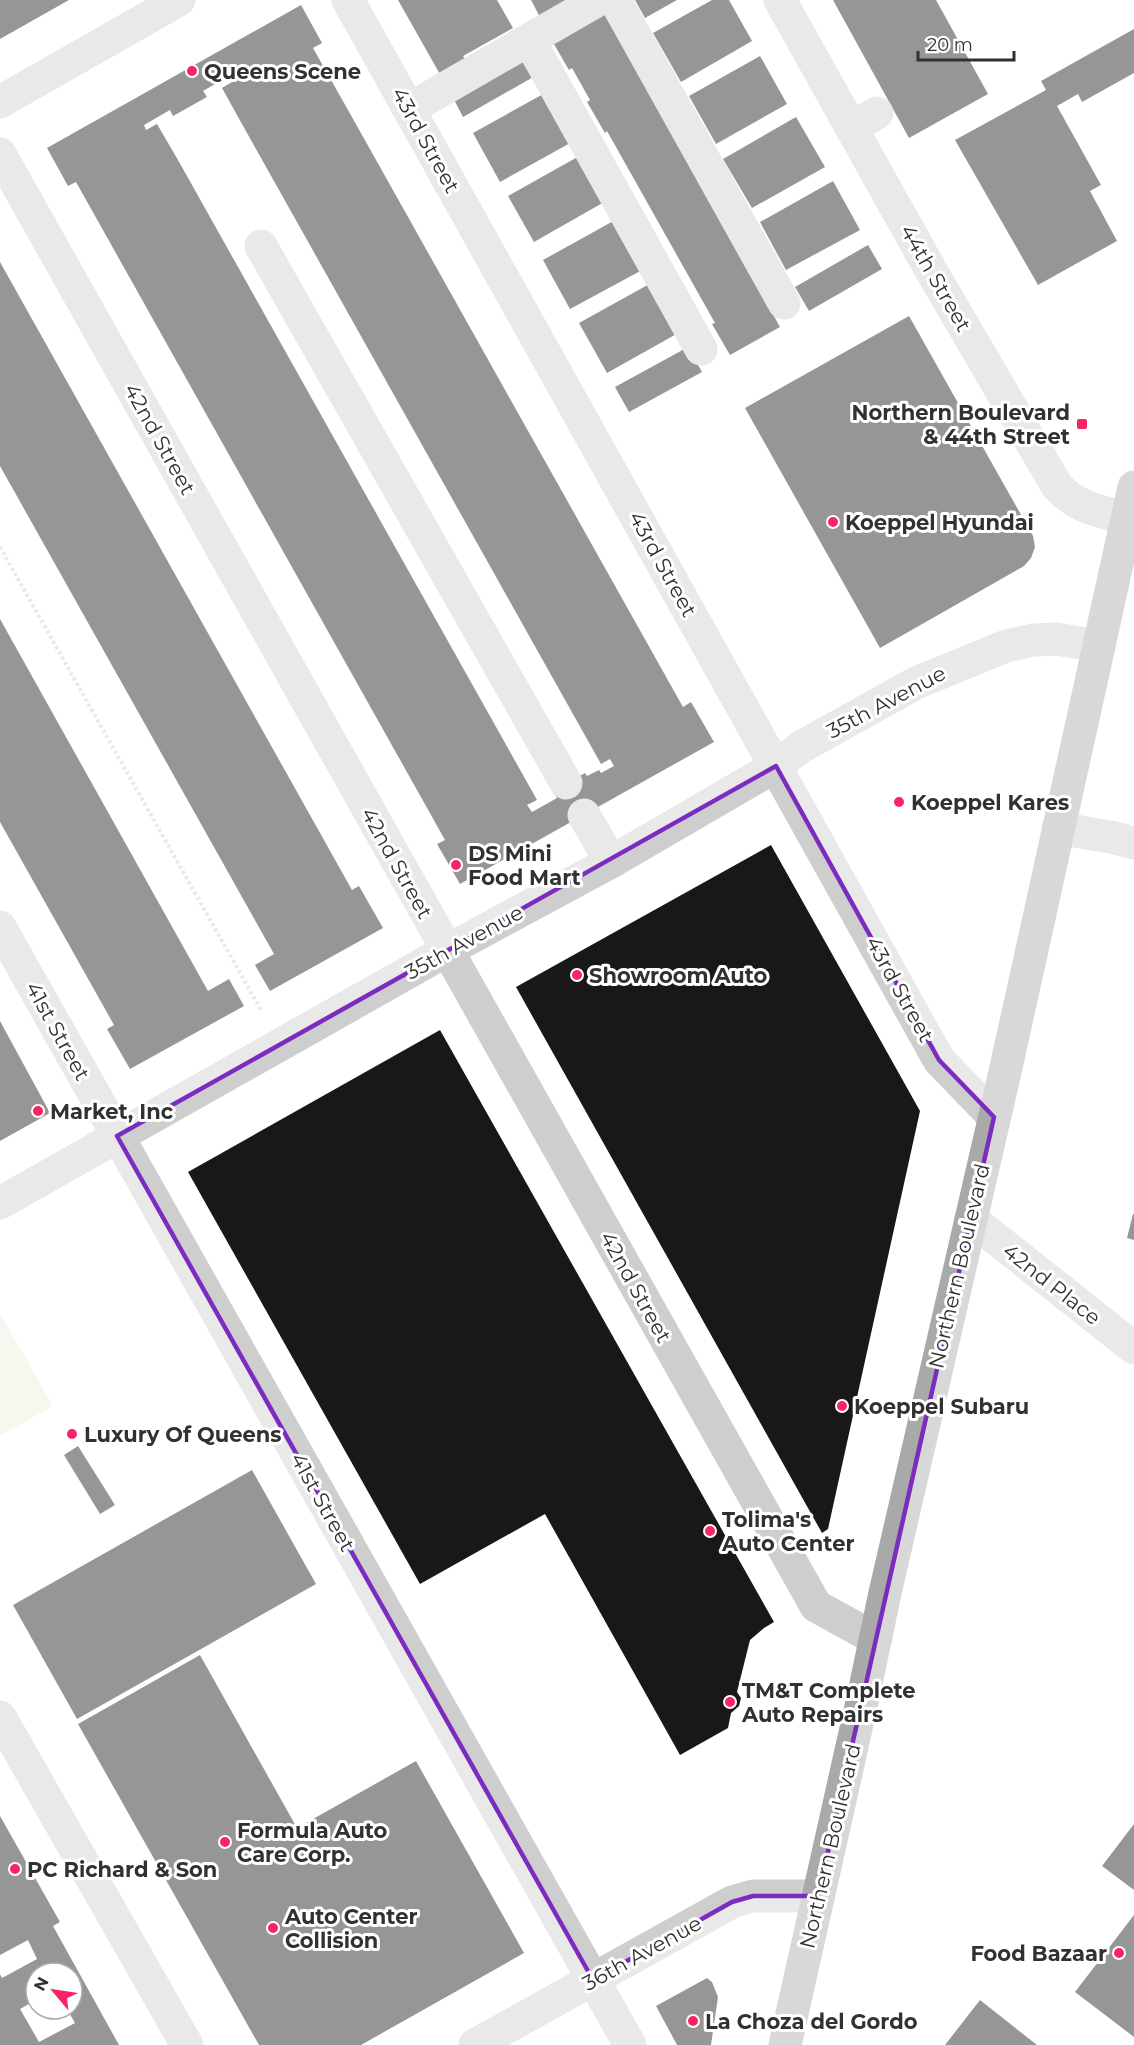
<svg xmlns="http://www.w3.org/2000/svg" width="1134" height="2045" viewBox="0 0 1134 2045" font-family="Montserrat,sans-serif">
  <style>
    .green { fill: #ebefde }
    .building { fill: #181818; fill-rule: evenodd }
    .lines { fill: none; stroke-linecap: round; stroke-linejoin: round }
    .path { stroke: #cecece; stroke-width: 4; stroke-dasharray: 3 3; stroke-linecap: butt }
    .minor { stroke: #cecece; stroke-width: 33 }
    .major { stroke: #a9a9a9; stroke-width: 33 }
    .marked { fill: none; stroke: #7b2cbf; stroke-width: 4.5; stroke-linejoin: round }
    .poi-dot { fill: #f72564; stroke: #fff; stroke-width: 2 }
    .labels { text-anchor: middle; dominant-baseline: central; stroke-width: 6; stroke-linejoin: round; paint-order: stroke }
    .poi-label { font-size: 21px; font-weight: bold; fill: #313131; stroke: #fff; text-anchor: start }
    .street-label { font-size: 21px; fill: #313131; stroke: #fff }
  </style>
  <rect width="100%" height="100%" fill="#fff"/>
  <path class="green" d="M0,1313L53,1406L0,1436Z"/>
  <path class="building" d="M0,0H69L0,39Z
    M398,0H497L513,28L463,56L467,62L441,76Z
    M531,0H576L541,19Z
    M635,0H677L645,18Z
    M712,0H729L752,41L681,82L653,33Z
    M833,0H936L988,94L909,138Z
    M301,5L322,43L313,48L348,110L683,707L691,702L714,742L460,884L437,844L445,840L76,182L68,186L47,148ZM229,76L232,82L222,88L242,124L601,764L610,759L614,766L601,773L599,770L587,776L585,773L553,791L557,798L532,812L527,805L537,800L178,160L157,124L146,130L144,125L170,110L173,116L207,97L203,91Z
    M603,11L780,327L730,355L712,324L715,323L607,131L605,133L587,102L590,100L572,68L569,70L551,39Z
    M1134,29V73L1082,102L1078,94L1057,106L1101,185L1090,191L1117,241L1038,285L955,140L1046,90L1041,81Z
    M524,56L535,76L463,117L452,96Z
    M760,56L787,104L716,144L689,96Z
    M545,93L572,142L500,182L473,133Z
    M796,117L825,167L752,208L723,159Z
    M581,155L606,201L534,242L508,196Z
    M833,181L860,230L786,270L760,222Z
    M617,219L644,269L570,309L543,260Z
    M868,245L882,269L809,311L795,287Z
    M0,262L352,890L359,886L383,928L270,991L255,965L274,954L0,466Z
    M653,282L680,332L607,373L579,323Z
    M909,316L1033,536L1035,547L1031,558L1024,566L880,648L745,408Z
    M688,347L702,372L629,412L615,387Z
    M0,619L208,991L229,979L244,1006L130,1069L107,1029L114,1025L0,822Z
    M771,845L920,1111L828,1529L822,1533L516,987Z
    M0,1021L50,1113L0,1141Z
    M440,1030L774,1622L764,1628L750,1640L737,1692L741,1698L739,1706L731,1713L728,1728L680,1755L545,1514L420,1584L188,1172Z
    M1133,1214H1134V1240L1127,1238Z
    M78,1446L115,1505L100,1514L64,1455Z
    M252,1470L316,1584L77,1719L13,1605Z
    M200,1655L297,1828L416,1761L524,1953L361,2045H259L78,1724Z
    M0,1816L60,1922L53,1926L119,2045H0V1974L2,1978L37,1959L28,1940L0,1955ZM36,1973H72V2009H67L75,2023L39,2042L20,2009L36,2000Z
    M1134,1824V1890L1102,1866Z
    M1134,1915V2037L1075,1992Z
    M707,1978L712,1982L718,1997L711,2045H677L656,2006Z
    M980,2000L1037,2045H945Z"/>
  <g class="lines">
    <path class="path" d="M0,547L262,1012"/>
    <path class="minor" d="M348,0L939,1060L994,1117
      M615,0L784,303
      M780,0L929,267L1057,486C1076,507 1100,512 1127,518
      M538,56L701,349
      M0,102L179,0
      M409,109L598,0
      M851,128L877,113
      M0,154L816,1606L876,1639
      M261,246L566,783
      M584,815L611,862
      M1058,828L1115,838L1134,843
      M0,927L630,2045
      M0,1203L446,951L611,862L776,766L801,747L916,683L1006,646L1033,640L1056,639L1099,646
      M971,1219L1134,1348
      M0,1717L187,2045
      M475,2045L732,1902L753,1896H818"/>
    <path class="major" d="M785,2045L864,1693L885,1593L1005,1072L1134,487"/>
  </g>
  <path d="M0 0H1134V2045H0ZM776,766L939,1060L994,1117L818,1896H753L732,1902L593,1980L117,1136Z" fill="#fff" fill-opacity=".55" fill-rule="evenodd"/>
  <path class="marked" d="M776,766L939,1060L994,1117L818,1896H753L732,1902L593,1980L117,1136Z"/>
  <g class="poi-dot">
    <circle cx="192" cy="71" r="6"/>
    <rect x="1076" y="418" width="12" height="12" rx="3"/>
    <circle cx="833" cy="522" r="6"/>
    <circle cx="899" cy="802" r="6"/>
    <circle cx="456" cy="865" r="6"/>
    <circle cx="577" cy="975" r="6"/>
    <circle cx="38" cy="1111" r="6"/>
    <circle cx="842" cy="1406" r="6"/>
    <circle cx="72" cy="1434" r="6"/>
    <circle cx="710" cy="1531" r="6"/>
    <circle cx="730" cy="1702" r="6"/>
    <circle cx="225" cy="1842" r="6"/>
    <circle cx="15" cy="1869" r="6"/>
    <circle cx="273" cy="1928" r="6"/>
    <circle cx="1119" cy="1953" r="6"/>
    <circle cx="693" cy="2021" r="6"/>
  </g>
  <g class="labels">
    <g class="poi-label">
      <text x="204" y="71">Queens Scene</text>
      <text x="1070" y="412" text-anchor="end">Northern Boulevard<tspan x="1070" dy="24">&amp; 44th Street</tspan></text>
      <text x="845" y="522">Koeppel Hyundai</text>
      <text x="911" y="802">Koeppel Kares</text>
      <text x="468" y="853">DS Mini<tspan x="468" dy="24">Food Mart</tspan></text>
      <text x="589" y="975">Showroom Auto</text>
      <text x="50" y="1111">Market, Inc</text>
      <text x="854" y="1406">Koeppel Subaru</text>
      <text x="84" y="1434">Luxury Of Queens</text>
      <text x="722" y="1519">Tolima's<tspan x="722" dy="24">Auto Center</tspan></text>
      <text x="742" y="1690">TM&amp;T Complete<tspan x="742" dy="24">Auto Repairs</tspan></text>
      <text x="237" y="1830">Formula Auto<tspan x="237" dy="24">Care Corp.</tspan></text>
      <text x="27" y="1869">PC Richard &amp; Son</text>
      <text x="285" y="1916">Auto Center<tspan x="285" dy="24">Collision</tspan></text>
      <text x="1107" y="1953" text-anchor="end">Food Bazaar</text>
      <text x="705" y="2021">La Choza del Gordo</text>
    </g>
    <g class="street-label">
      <text transform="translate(426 140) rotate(61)">43rd Street</text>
      <text transform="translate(936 278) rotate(60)">44th Street</text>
      <text transform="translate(160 439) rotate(61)">42nd Street</text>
      <text transform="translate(663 564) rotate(61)">43rd Street</text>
      <text transform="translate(886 702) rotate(-28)">35th Avenue</text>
      <text transform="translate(397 863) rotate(61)">42nd Street</text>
      <text transform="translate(464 942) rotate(-29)">35th Avenue</text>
      <text transform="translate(900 989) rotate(61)">43rd Street</text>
      <text transform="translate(58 1031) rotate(61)">41st Street</text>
      <text transform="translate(959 1266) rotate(-77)">Northern Boulevard</text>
      <text transform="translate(1052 1284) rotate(38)">42nd Place</text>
      <text transform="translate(636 1287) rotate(61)">42nd Street</text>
      <text transform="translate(323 1502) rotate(61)">41st Street</text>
      <text transform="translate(830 1846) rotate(-77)">Northern Boulevard</text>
      <text transform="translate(642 1953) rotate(-29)">36th Avenue</text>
    </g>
  </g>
  <g transform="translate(54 1991) rotate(299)"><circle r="28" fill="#ffffff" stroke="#adadad" stroke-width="1.5"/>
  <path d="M0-4.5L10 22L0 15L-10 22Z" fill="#f72564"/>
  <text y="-9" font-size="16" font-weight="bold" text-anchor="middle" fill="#313131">N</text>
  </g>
  <path d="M918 51v9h96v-9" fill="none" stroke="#313131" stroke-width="3"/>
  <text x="927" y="51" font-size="18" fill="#313131" stroke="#ffffff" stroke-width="4.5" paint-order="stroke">20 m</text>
</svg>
